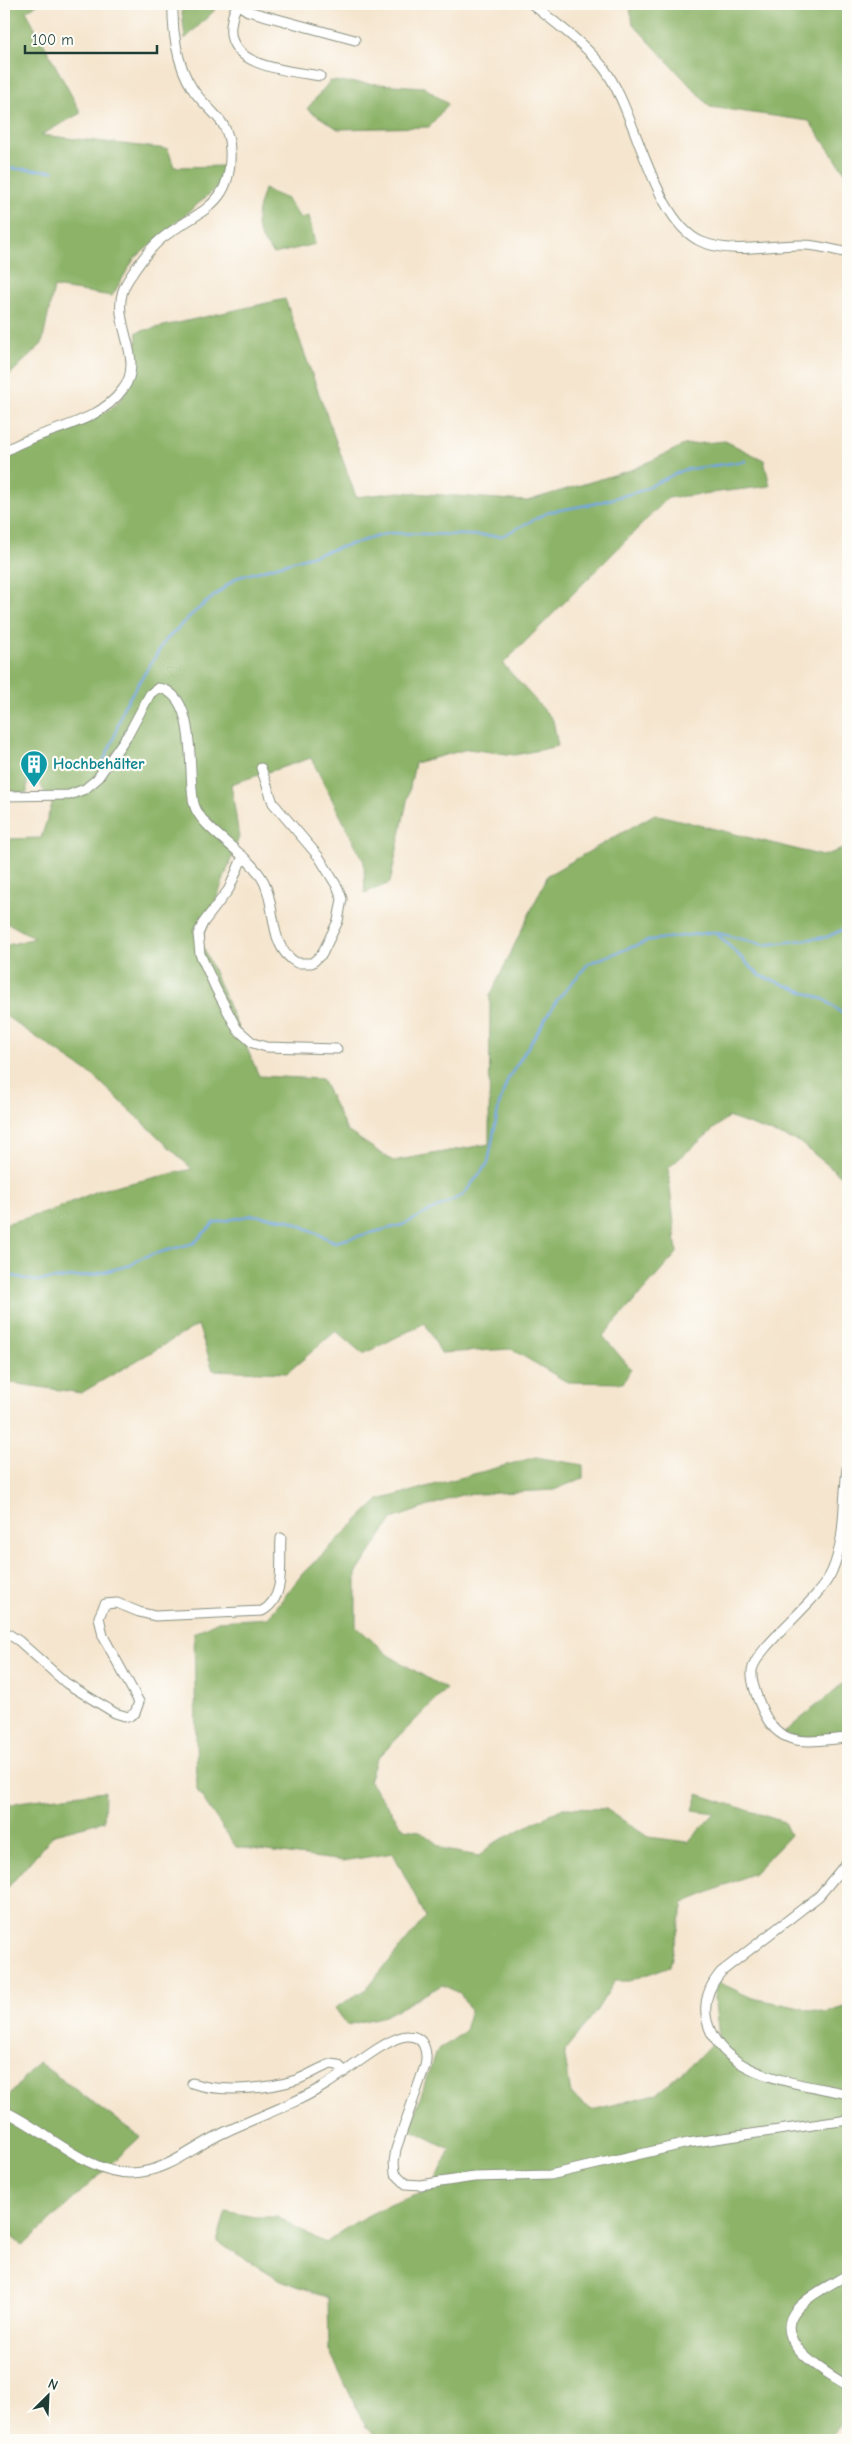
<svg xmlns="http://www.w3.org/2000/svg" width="852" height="2444" viewBox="0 0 852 2444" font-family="'Comic Neue',sans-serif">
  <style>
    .forest { fill: #8cb368; stroke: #56784e }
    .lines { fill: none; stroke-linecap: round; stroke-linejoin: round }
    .stream { stroke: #72a5de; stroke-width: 2.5 }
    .street-casing { stroke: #8a9181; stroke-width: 11 }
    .street { stroke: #fff; stroke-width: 9 }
    .labels { text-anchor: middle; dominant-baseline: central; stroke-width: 4.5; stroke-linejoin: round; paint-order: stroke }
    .culture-label { font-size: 16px; font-weight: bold; fill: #0d838f; stroke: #fdfcf7; text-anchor: start }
  </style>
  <rect width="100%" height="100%" fill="#fdfcf7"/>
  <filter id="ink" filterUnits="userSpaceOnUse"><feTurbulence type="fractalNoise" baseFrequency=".02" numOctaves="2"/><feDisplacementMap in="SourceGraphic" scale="10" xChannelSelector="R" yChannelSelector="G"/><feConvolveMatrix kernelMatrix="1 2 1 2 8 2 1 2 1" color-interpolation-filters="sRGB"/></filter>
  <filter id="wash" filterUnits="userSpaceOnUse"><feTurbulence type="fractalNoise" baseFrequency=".0096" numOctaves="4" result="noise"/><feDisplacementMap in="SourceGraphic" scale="20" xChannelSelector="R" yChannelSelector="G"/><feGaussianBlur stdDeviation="1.12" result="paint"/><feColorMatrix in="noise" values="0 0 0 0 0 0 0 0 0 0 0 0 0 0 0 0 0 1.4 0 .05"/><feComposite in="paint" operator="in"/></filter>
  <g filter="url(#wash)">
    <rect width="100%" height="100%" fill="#f5e5ce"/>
    <path class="forest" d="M4,4H38L26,11L81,113L41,135L168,149L174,167L224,166L220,185L134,259L112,296L54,287L42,344L4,380Z
      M181,4H221L185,39Z
      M629,4H848V177L809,121L710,107L633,24Z
      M330,81L424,87L448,104L429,127L338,129L307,109Z
      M264,189L287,199L300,218L309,216L315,244L274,254C251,230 255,218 264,189Z
      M285,299L356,497L399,492L527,501L634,469L684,445L725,441L764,460L770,486L668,498L503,664L553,720L558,746L515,755L468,749L415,763L390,883L365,893L364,862L311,758L231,784L239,837L201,942L259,1076L322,1079L347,1131L393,1161L489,1144L490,996L548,875L655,814L823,856L848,847V1181L799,1142L728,1117L668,1168L677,1253L603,1336L631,1369L623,1383L567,1382L511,1349L441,1353L425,1323L363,1354L336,1331L287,1373L213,1370L198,1325L81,1393L4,1382V1224L48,1212L100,1190L192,1169L95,1077L4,1015V946L35,938L4,921V839L41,838L52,804L39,783L27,781V793L4,791V455L8,450C36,440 110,420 124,395C136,375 136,354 137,332Z
      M536,1457L583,1465V1478L554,1490L461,1495L392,1519L356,1574V1626L388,1655L446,1689L376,1760L369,1781L404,1829L420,1831L445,1850L479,1856L492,1844L563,1808L606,1809L648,1837L688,1842L715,1813L693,1810L698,1794L784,1822L790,1835L754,1873L684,1903L670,1966L629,1981H615L595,2013L564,2051L571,2094L592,2110L656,2094L693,2063L719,2036L714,1997L716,1981L752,1998L826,2013L848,2006V2416L829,2440H381L366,2427L329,2351L328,2298L281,2280L217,2242L226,2211L254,2217H277L325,2243C361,2216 390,2203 432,2190L450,2149L410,2129L435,2053L465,2031L470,2011L460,1993L442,1985L385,2016L347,2025L335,2008L366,1989L426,1917L393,1853L343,1861L236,1847L197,1790L194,1633L218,1621L268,1618L303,1573L379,1500Z
      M848,1679V1734C829,1735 802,1741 784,1733Z
      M105,1791L104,1821L54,1834L4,1892V1808L18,1802Z
      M38,2062L140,2137L23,2246L4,2231V2102Z"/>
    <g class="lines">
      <path class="stream" d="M4,168L53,171
        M103,762L114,738L123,708L165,641L191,615L236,578L389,533L502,536L549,512L593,504L640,491L683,470L746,461
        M715,932L759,975L825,1000L848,1018
        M4,1274L36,1281L92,1275L131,1265L143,1257L194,1243L214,1223L253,1215L289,1220L335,1242L402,1225L463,1195L488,1163L499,1105L508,1079L557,1000L589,963L651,940L714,932L764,945L827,937L848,927"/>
    </g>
  </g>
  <g filter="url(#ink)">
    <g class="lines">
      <g class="street-casing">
        <path id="street" d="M237,4L248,11L355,40
          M238,4C233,11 232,18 231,26C226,67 290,71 320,76
          M532,4C555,23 583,42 603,67C636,109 653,222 702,242C734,255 770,244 803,245C818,245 834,250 848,253
          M4,452C41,428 96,427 123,389C148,356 104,318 128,280C137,266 148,250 161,239C198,210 233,207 230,150C229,117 207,112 192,88C177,65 172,30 173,4
          M4,796L69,795L85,789L97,779L129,733L150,694L158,688C199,693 187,777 194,804C201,831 249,852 264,882C277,909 268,947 297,963H312L322,954L338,921L342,899L338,888L319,857L273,803L261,768
          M243,856L229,889L203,923L198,934L200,954L216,989L237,1029L253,1043L266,1047L337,1049
          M848,1462C842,1497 847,1537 832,1571C820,1601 755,1647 752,1671C751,1684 758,1700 763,1711C781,1751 812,1740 848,1738
          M4,1631L19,1641L66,1683L115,1713L128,1717L135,1713L139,1702L103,1636L99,1617L105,1604L117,1603L139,1612L155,1616L262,1611C287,1598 279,1561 281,1538
          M848,1861L819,1896L721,1972C709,1986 703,2003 707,2021C722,2078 800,2083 848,2094
          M192,2083C219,2093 268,2089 296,2080C308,2076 319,2068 331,2064L338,2065L345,2072
          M4,2111C43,2128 87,2174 132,2173C166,2172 192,2148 221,2134C256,2117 294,2105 327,2084C345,2073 390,2035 408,2036C425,2036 428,2053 425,2066L396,2149L394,2162L395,2173L406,2184L420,2185L474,2177L550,2175L688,2143L848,2120
          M848,2274C833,2284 816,2291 803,2303C762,2338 823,2370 848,2386"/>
      </g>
      <use href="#street" class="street"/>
    </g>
  </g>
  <defs>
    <g id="building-pin" transform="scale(1.4375)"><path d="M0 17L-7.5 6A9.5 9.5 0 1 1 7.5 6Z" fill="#0f9aa8" stroke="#fdfcf7"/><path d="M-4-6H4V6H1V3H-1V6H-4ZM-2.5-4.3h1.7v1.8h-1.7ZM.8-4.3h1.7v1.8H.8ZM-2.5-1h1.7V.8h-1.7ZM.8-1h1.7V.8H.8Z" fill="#fff"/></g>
  </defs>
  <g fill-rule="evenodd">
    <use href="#building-pin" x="34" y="764"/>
  </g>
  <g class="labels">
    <g class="culture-label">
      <text x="53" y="764">Hochbehälter</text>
    </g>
  </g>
  <rect width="852" height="2444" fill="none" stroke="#fdfcf7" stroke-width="20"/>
  <g transform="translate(48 2396) rotate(24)" stroke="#fdfcf7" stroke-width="4" paint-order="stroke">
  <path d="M0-4L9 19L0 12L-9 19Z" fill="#1f3d34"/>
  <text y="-8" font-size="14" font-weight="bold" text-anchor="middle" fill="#1f3d34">N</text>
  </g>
  <path d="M25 45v8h132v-8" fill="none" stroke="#1f3d34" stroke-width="2.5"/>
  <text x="32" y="45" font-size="15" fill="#1f3d34" stroke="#fdfcf7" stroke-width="4" paint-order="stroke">100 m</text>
</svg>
